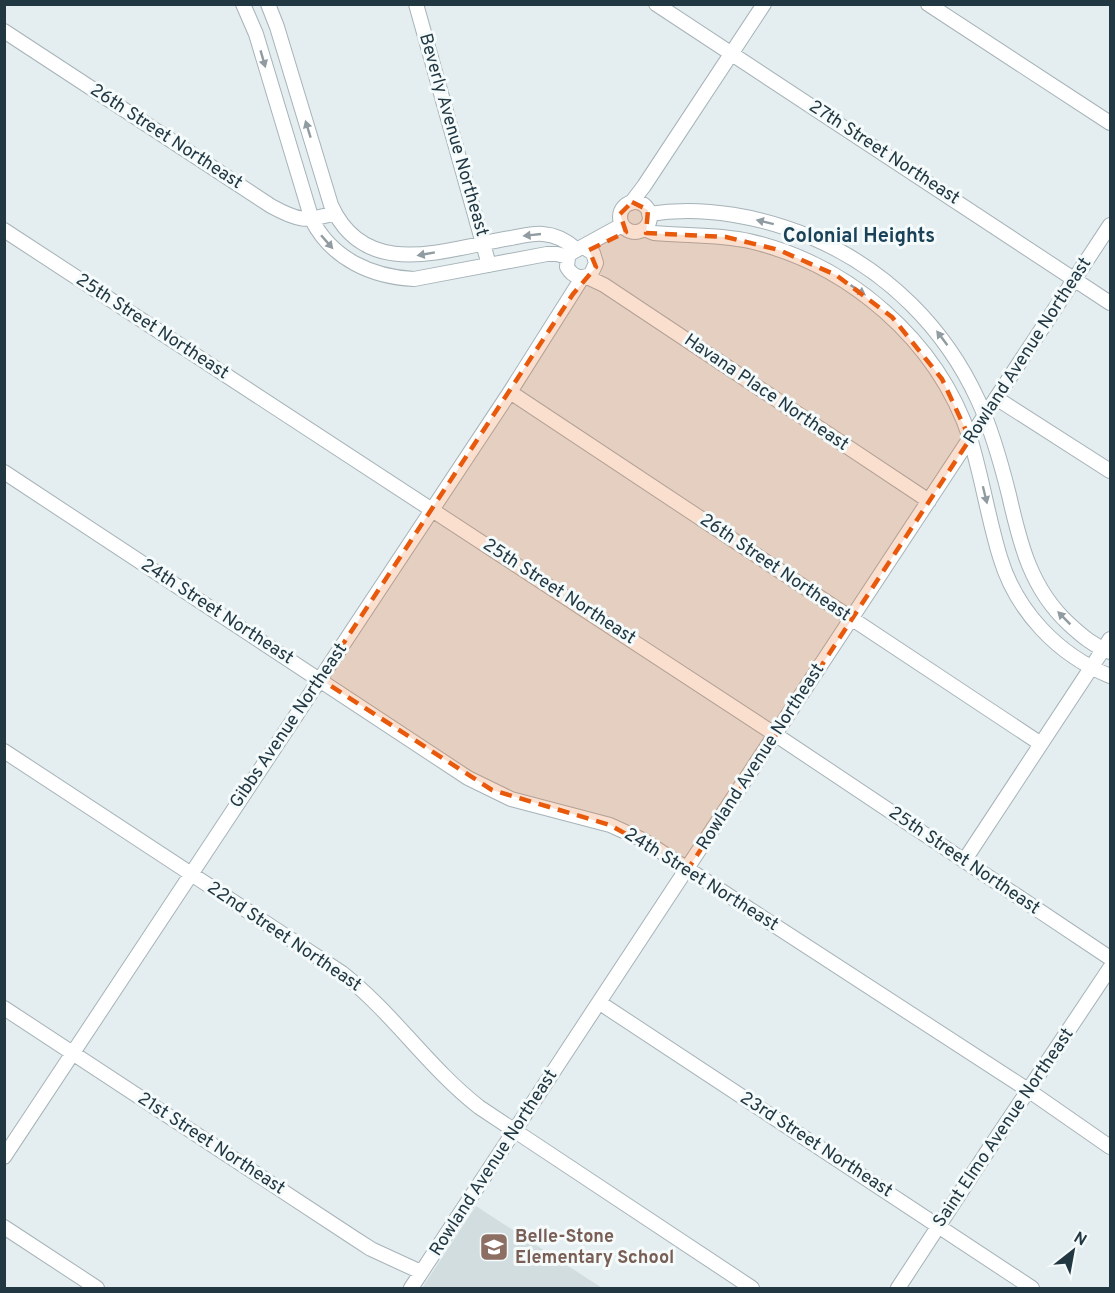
<svg xmlns="http://www.w3.org/2000/svg" width="1115" height="1293" viewBox="0 0 1115 1293" font-family="Overpass,sans-serif">
  <style>
    .built { fill: #d2dddf }
    .lines { fill: none; stroke-linecap: round; stroke-linejoin: round }
    .minor-casing { stroke: #a6b3b8; stroke-width: 16 }
    .minor { stroke: #fff; stroke-width: 14 }
    .oneway { fill: #909ca1 }
    .marked { fill: #e8590c; fill-opacity: 0.2; stroke: #e8590c; stroke-width: 4.5; stroke-dasharray: 12 8; stroke-linejoin: round }
    .labels { text-anchor: middle; dominant-baseline: central; stroke-width: 6; stroke-linejoin: round; paint-order: stroke }
    .street-label { font-size: 18px; fill: #213843; stroke: #f5fafb }
    .education-label { font-size: 18px; font-weight: bold; fill: #785e54; stroke: #f5fafb; text-anchor: start }
    .neighbourhood-label { font-size: 20px; font-weight: bold; fill: #1a4258; stroke: #f5fafb }
  </style>
  <rect width="100%" height="100%" fill="#e4edef"/>
  <path class="built" d="M476,1206L602,1288H422Z"/>
  <g class="lines">
    <g class="minor-casing">
      <path id="minor" d="M243,4L256,34L312,220C332,259 372,277 414,279L547,254H557L568,257
        M268,4L277,27L331,205C366,283 448,248 511,238C522,236 533,233 543,234C556,235 567,241 576,249
        M416,4L489,265
        M656,4L1110,303
        M928,4L1110,123
        M4,31L271,206C298,221 306,222 335,213
        M620 217a15 15 0 1 1 30 0a15 15 0 1 1-30 0Z
        M631,203L644,186L764,4
        M649,214C704,205 763,217 813,238C887,270 945,328 978,400C992,430 1001,463 1009,495C1020,544 1031,589 1069,624C1082,636 1094,646 1110,652
        M644,229L654,233C686,236 718,234 749,241C849,264 937,340 970,438C982,477 988,518 1000,557C1016,611 1058,655 1110,676
        M4,230L776,735L1110,958
        M580,248H585L593,253L596,263L591,274C581,280 573,277 567,267L568,257L571,253L622,225
        M587,277L604,285L929,501
        M510,392L1041,744
        M996,398L1110,471
        M4,472L468,778L511,799L610,825L643,840L1028,1090L1110,1147
        M4,751L342,973C394,1014 427,1066 479,1107L752,1288
        M964,861L1110,639
        M600,1003L1032,1288
        M4,1008L354,1238L371,1249L421,1272
        M4,1157L510,392L582,278
        M4,1227L97,1288
        M411,1288L1110,225
        M898,1288L987,1152L1110,968"/>
    </g>
    <use href="#minor" class="minor"/>
  </g>
  <defs><path id="oneway-solid" d="M-6-.8H1V-3.2L6.5 0L1 3.2V.8H-6Z" transform="scale(1.5)"/></defs>
  <g class="oneway">
    <use href="#oneway-solid" transform="translate(263 59) rotate(74)"/>
    <use href="#oneway-solid" transform="translate(308 129) rotate(-107)"/>
    <use href="#oneway-solid" transform="translate(765 222) rotate(-166)"/>
    <use href="#oneway-solid" transform="translate(532 235) rotate(174)"/>
    <use href="#oneway-solid" transform="translate(327 242) rotate(49)"/>
    <use href="#oneway-solid" transform="translate(426 254) rotate(170)"/>
    <use href="#oneway-solid" transform="translate(858 290) rotate(34)"/>
    <use href="#oneway-solid" transform="translate(942 338) rotate(-127)"/>
    <use href="#oneway-solid" transform="translate(985 495) rotate(76)"/>
    <use href="#oneway-solid" transform="translate(1064 618) rotate(-135)"/>
  </g>
  <path class="marked" d="M632,202L648,210L646,233L726,237L779,250L836,275L892,317L942,379L970,439L688,869L610,825L492,790L320,679L573,294L596,267L589,250L626,232L620,214Z"/>
  <defs>
    <g id="school-square" transform="scale(1.5)"><rect x="-9" y="-9" width="18" height="18" rx="4" fill="#8d6e63" stroke="#f5fafb"/><path d="M0-5L7-2L0 1L-7-2ZM-4 1L0 2.5L4 1V4Q0 6-4 4Z" fill="#fff"/></g>
  </defs>
  <g fill-rule="evenodd">
    <use href="#school-square" x="494" y="1247"/>
  </g>
  <g class="labels">
    <g class="street-label">
      <text transform="translate(453 135) rotate(74)">Beverly Avenue Northeast</text>
      <text transform="translate(166 137) rotate(33)">26th Street Northeast</text>
      <text transform="translate(884 153) rotate(33)">27th Street Northeast</text>
      <text transform="translate(152 327) rotate(33)">25th Street Northeast</text>
      <text transform="translate(1028 351) rotate(-57)">Rowland Avenue Northeast</text>
      <text transform="translate(766 393) rotate(34)">Havana Place Northeast</text>
      <text transform="translate(775 568) rotate(34)">26th Street Northeast</text>
      <text transform="translate(559 592) rotate(33)">25th Street Northeast</text>
      <text transform="translate(217 612) rotate(33)">24th Street Northeast</text>
      <text transform="translate(289 726) rotate(-56)">Gibbs Avenue Northeast</text>
      <text transform="translate(761 757) rotate(-57)">Rowland Avenue Northeast</text>
      <text transform="translate(964 861) rotate(34)">25th Street Northeast</text>
      <text transform="translate(701 880) rotate(32)">24th Street Northeast</text>
      <text transform="translate(284 937) rotate(34)">22nd Street Northeast</text>
      <text transform="translate(1004 1128) rotate(-56)">Saint Elmo Avenue Northeast</text>
      <text transform="translate(211 1144) rotate(33)">21st Street Northeast</text>
      <text transform="translate(816 1145) rotate(33)">23rd Street Northeast</text>
      <text transform="translate(494 1163) rotate(-57)">Rowland Avenue Northeast</text>
    </g>
    <g class="education-label">
      <text x="515" y="1237">Belle-Stone<tspan x="515" dy="21">Elementary School</tspan></text>
    </g>
    <g class="neighbourhood-label">
      <text x="859" y="237">Colonial Heights</text>
    </g>
  </g>
  <rect width="1115" height="1293" fill="none" stroke="#213843" stroke-width="12"/>
  <g transform="translate(1073 1251) rotate(31)" stroke="#f5fafb" stroke-width="4.5" paint-order="stroke">
  <path d="M0-4.5L10 22L0 15L-10 22Z" fill="#213843"/>
  <text y="-9" font-size="16" font-weight="bold" text-anchor="middle" fill="#213843">N</text>
  </g>
</svg>
